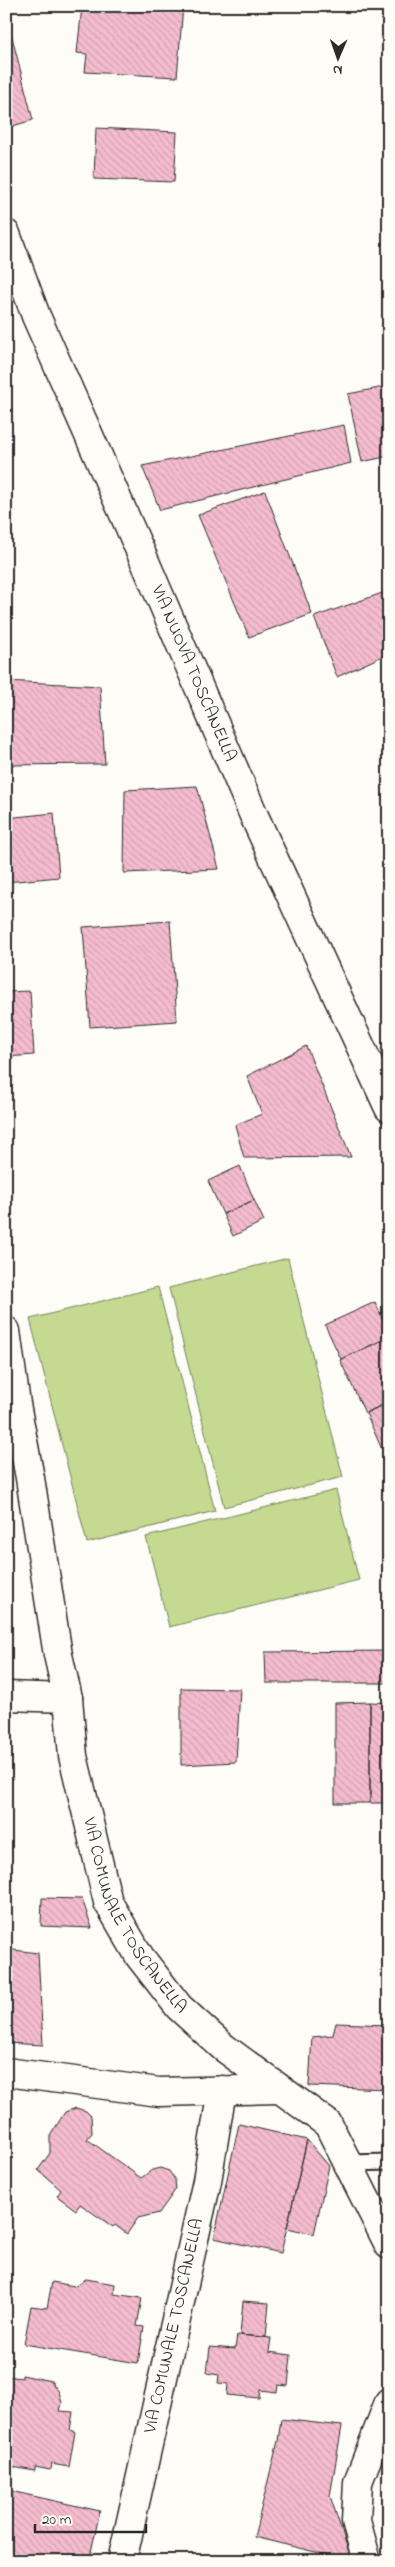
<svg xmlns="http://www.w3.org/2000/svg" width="395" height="2567" viewBox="0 0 395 2567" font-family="'Indie Flower',sans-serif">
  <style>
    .pitch { fill: #c3da90; stroke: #77825e }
    .building { fill: url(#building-back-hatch); stroke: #2b2b2b }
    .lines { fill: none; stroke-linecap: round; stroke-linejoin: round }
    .service-casing { stroke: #2b2b2b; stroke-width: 19 }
    .minor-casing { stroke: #2b2b2b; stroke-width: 31 }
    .secondary-casing { stroke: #2b2b2b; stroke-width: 31 }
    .service { stroke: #fdfcf7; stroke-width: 15 }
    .minor { stroke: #fdfcf7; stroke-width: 28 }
    .secondary { stroke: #fdfcf7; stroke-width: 28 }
    .labels { text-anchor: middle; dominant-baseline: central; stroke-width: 4; stroke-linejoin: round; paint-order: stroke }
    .street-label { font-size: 18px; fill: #2b2b2b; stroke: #fdfcf7 }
  </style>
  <defs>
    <pattern id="building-back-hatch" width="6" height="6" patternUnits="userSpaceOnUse" patternTransform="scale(1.25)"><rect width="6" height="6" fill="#f5bccf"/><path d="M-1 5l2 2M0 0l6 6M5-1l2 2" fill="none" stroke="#d2a2b2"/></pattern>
  </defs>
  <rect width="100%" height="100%" fill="#fdfcf7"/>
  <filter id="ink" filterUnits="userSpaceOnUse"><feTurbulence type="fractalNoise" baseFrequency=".02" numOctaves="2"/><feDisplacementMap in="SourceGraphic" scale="10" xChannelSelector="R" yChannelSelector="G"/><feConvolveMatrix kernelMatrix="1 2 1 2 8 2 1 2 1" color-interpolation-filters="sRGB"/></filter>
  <g filter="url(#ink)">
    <path class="pitch" d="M288,1258L343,1477L224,1507L169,1288Z
      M158,1287L215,1511L87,1543L30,1319Z
      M336,1490L359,1580L169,1627L146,1537Z"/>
    <path class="building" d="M82,6H183L177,77L85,72L87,54L77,53Z
      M12,37L33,120L6,128V39Z
      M96,128L177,132L174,182L94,179Z
      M389,386V456L362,462L348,394Z
      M344,425L351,463L160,510L142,466Z
      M265,491L312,614L249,637L198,515Z
      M385,592L389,602V653L337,677L314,617Z
      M6,681L100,686L105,764L6,765Z
      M197,786L219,869L124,873L125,790Z
      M54,813L59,877L6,882V818Z
      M170,921L177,1021L90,1027L83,927Z
      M30,991L34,1055L6,1057V992Z
      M306,1046L351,1157L244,1158L235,1125L262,1114L247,1076Z
      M240,1166L254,1200L223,1214L208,1181Z
      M254,1200L264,1221L233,1236L223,1214Z
      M375,1302L389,1332V1337L341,1359L325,1325Z
      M389,1309V1332L380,1313Z
      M389,1337V1402L365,1413L340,1360Z
      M389,1402V1452L384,1454L366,1413Z
      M389,1651V1683H266L265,1652Z
      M181,1688L240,1689L236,1762L181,1765Z
      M370,1702V1803H335V1703Z
      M370,1702L389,1703V1803H370Z
      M42,1898L82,1899L92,1928L41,1926Z
      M6,1949L38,1953L43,2045L6,2043Z
      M336,2023L389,2025V2089L309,2086L312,2037L333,2035Z
      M76,2108L86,2111L91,2116L92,2133L87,2139L141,2178L152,2170L160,2168L169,2171L175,2180L176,2189L159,2213L138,2218L127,2234L115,2225L113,2227L80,2204L76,2210L57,2196L61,2190L38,2170L50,2153V2136L65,2112Z
      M239,2124L307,2140L281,2253L214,2238Z
      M307,2140L329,2166L314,2234L287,2228Z
      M86,2279L115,2284L114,2294L142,2298L137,2326L144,2327L138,2363L24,2344L31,2306L47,2308L52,2282L74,2286Z
      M243,2301L269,2303L266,2337L240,2335Z
      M237,2335L271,2338L269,2352L291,2355L288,2386L278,2385L277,2392L260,2390L259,2398L227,2395L228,2384L218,2383L219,2375L207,2373L210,2347L235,2349Z
      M22,2375L51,2381L59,2392L62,2403L60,2411L73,2412L70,2430L75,2432L69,2467L51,2464L50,2470L35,2467V2471L6,2466V2376L22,2378Z
      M281,2419L342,2426L330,2496L352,2561L254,2537L278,2441Z
      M6,2490L100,2511L89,2561H31L6,2555Z"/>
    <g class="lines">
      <g class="service-casing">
        <path id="service" d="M349,2163L389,2162"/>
      </g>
      <g class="minor-casing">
        <g id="minor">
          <path id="s1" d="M6,1331L16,1404L30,1478L58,1655L68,1698L73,1756L108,1902L140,1957L179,2007L223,2047L328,2124L389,2245"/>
          <path d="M6,1696L68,1698"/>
          <path d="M6,2072L159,2092L278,2089"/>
          <path id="s2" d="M122,2561L207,2181L222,2090"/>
          <path d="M367,2561L356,2521L358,2482L389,2402"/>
        </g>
      </g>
      <g class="secondary-casing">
        <g id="secondary">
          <path id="s3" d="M6,234L36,316L146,564L255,818L389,1108"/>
        </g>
      </g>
      <use href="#service" class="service"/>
      <use href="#minor" class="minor"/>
      <use href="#secondary" class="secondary"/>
    </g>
  </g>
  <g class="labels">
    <g class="street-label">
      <text stroke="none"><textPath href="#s3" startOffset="478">VIA NUOVA TOSCANELLA</textPath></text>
      <text stroke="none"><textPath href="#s1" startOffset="604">VIA COMUNALE TOSCANELLA</textPath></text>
      <text stroke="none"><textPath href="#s2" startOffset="241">VIA COMUNALE TOSCANELLA</textPath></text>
    </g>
  </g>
  <rect width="395" height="2567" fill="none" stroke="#fdfcf7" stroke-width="25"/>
  <rect x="12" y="12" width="370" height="2542" fill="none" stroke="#2b2b2b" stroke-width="2" filter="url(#ink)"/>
  <g transform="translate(338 58) rotate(182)" stroke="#fdfcf7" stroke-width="4" paint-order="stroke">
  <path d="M0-4L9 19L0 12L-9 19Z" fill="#2b2b2b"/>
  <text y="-8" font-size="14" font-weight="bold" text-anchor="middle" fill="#2b2b2b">N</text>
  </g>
  <path d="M35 2524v8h111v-8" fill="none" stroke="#2b2b2b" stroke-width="2.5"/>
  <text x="42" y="2524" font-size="15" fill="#2b2b2b" stroke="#fdfcf7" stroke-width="4" paint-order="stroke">20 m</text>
</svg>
